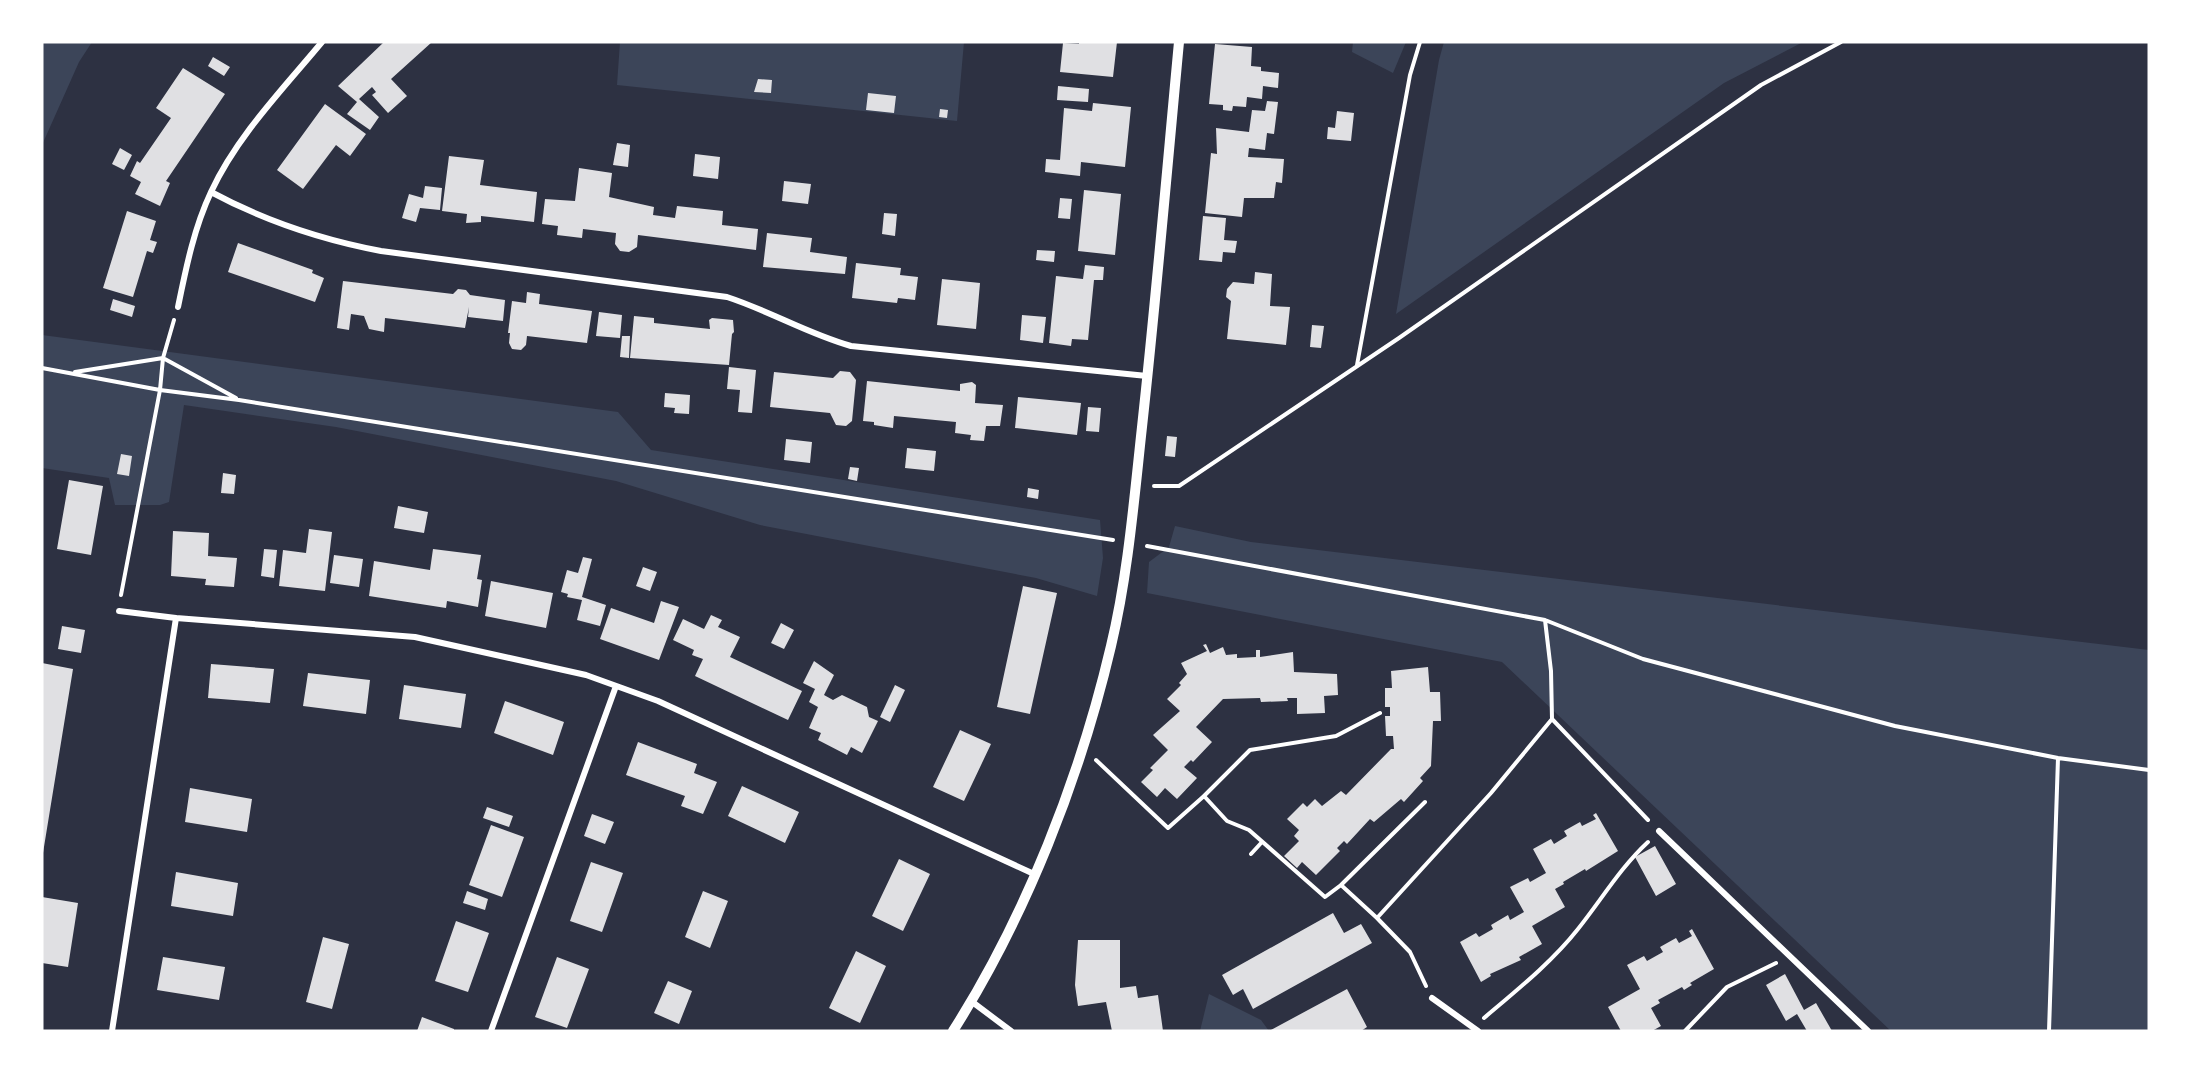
<svg xmlns="http://www.w3.org/2000/svg" width="2191" height="1073" viewBox="0 0 2191 1073" font-family="Commissioner,sans-serif">
  <style>
    .green { fill: #3c4559 }
    .building { fill: #e0e0e3 }
    .lines { fill: none; stroke-linecap: round; stroke-linejoin: round }
    .path { stroke: #fff; stroke-width: 4 }
    .minor { stroke: #fff; stroke-width: 6 }
    .tertiary { stroke: #fff; stroke-width: 10 }
  </style>
  <rect width="100%" height="100%" fill="#2d3142"/>
  <path class="green" d="M42,42H92L79,62L42,145Z
    M620,42H964L957,121L617,85Z
    M1353,42H1406L1393,73L1352,52Z
    M1444,42H1803L1724,83L1396,314L1439,60Z
    M42,335L618,412L651,450L1100,520L1103,558L1097,596L1036,578L760,525L616,481L336,427L184,405L169,502L160,505H115L109,478L42,468Z
    M1175,526L1251,542L2149,650V1031H1891L1502,662L1147,593L1149,562L1169,547Z
    M1209,994L1261,1020L1269,1031H1200Z"/>
  <path class="building" d="M384,42H432L391,79L407,96L388,113L372,95L376,92L372,87L359,99L379,117L370,130L347,114L357,102L338,86Z
    M1079,42H1117L1113,77L1060,72L1063,43L1079,44Z
    M1215,44L1252,47L1251,66L1261,67V71L1279,73L1278,88L1263,86L1262,99L1247,97L1246,107L1233,106L1232,111L1223,110V105L1209,104Z
    M213,57L230,67L224,76L208,66Z
    M183,68L225,94L166,181L170,183L160,206L135,194L141,182L130,176L137,161L140,163L171,118L156,108Z
    M758,79L772,80L771,93L754,92Z
    M1058,86L1089,89L1088,102L1057,100Z
    M868,93L896,96L894,113L866,110Z
    M1267,101L1278,102L1274,134L1267,133L1265,150L1249,148L1248,157L1284,159L1282,183L1276,182L1274,198H1244L1242,217L1205,213L1211,153L1217,154L1216,128L1249,132L1252,110L1265,111Z
    M1093,103L1131,107L1125,167L1081,162L1080,176L1045,172L1046,159L1060,160L1064,108L1092,111Z
    M325,104L366,134L350,156L336,145L303,189L277,170Z
    M940,109L948,110L947,118L939,117Z
    M1337,111L1354,113L1351,141L1327,139L1328,127L1335,128Z
    M617,143L630,145L628,167L613,165Z
    M120,148L132,155L124,170L112,164Z
    M695,154L720,157L718,179L693,176Z
    M449,156L484,160L480,185L537,192L534,222L481,216V222L466,223L467,214L442,211Z
    M579,168L612,173L609,197L654,207L653,215L675,218L677,206L723,211L722,225L758,229L756,250L638,235L637,247L629,252L620,251L615,244L616,233L583,229L582,238L557,235L558,226L542,224L545,199L575,201Z
    M784,181L811,184L808,204L782,201Z
    M425,186L442,188L440,210L420,208L416,222L402,218L409,194L423,198Z
    M1084,190L1121,194L1115,255L1078,251Z
    M1060,198L1072,199L1070,219L1058,218Z
    M127,211L156,221L150,240L157,242L153,253L147,251L133,297L103,288Z
    M884,213L897,214L895,236L882,234Z
    M1203,216L1226,218L1224,240L1237,241L1235,253L1223,252L1222,262L1199,260Z
    M767,233L812,238L810,252L847,257L845,274L763,267Z
    M238,243L313,270L312,273L324,278L315,302L228,272Z
    M1037,250L1055,251L1054,262L1036,260Z
    M856,263L901,268L900,275L918,277L915,300L898,298L897,303L852,298Z
    M1085,265L1104,267L1103,280H1094L1088,340L1072,339L1071,346L1049,343L1056,276L1083,279Z
    M1255,272L1272,274L1270,306L1290,307L1286,345L1227,339L1231,301L1226,297L1227,289L1233,282L1254,284Z
    M942,279L980,283L976,329L937,325Z
    M343,281L453,294L458,289L466,290L470,295L505,300L503,321L468,317L469,307L465,328L385,318L384,332L369,329L364,316L351,314L349,330L337,328Z
    M527,292L540,294L539,304L592,311L587,343L527,336L526,345L521,350L512,349L509,343L510,333H508L512,301L526,303Z
    M113,299L135,306L132,317L110,310Z
    M599,312L622,315L620,338L596,336Z
    M1022,315L1046,317L1043,343L1020,340Z
    M634,316L654,318V323L710,329L709,320L712,318L733,320L734,332L732,334L729,365L630,358Z
    M1312,325L1324,326L1321,348L1310,347Z
    M622,336H630L629,358L620,357Z
    M729,367L756,370L752,413L738,412L740,390L727,389Z
    M840,371L850,372L856,380L852,421L846,426L836,425L830,413L770,407L774,372L833,378Z
    M867,381L960,391V384L972,382L976,385L975,403L1003,405L1000,426H986L984,441L970,440L971,435L955,433L956,422L894,416L893,428L874,425V422L863,421Z
    M665,393L690,395L689,414L674,413L675,408L664,407Z
    M1018,397L1081,403L1077,435L1015,428Z
    M1088,407L1101,408L1099,432L1086,431Z
    M1167,436L1177,437L1175,457L1165,456Z
    M786,439L812,442L810,463L784,460Z
    M907,448L936,451L934,471L905,468Z
    M121,454L132,456L129,476L117,474Z
    M850,467L859,468L857,481L848,479Z
    M223,473L236,475L234,494L221,493Z
    M69,480L103,486L91,555L57,549Z
    M1028,488L1039,490L1038,499L1027,497Z
    M398,506L428,512L424,533L394,528Z
    M309,529L332,532L325,591L279,586L283,550L306,553Z
    M173,531L209,533L208,556L237,558L234,587L205,585L206,579L171,576Z
    M264,549L277,550L274,578L261,576Z
    M433,549L481,555L477,579L482,580L478,607L447,601L446,608L369,596L374,561L430,570Z
    M334,555L363,559L359,587L330,583Z
    M583,557L592,559L582,597L606,605L600,626L577,620L582,600L567,597L568,594L561,592L567,570L578,573Z
    M643,567L657,572L650,591L636,586Z
    M491,581L553,593L546,628L485,616Z
    M1023,586L1057,593L1030,714L997,707Z
    M661,601L679,607L659,660L600,639L611,608L654,623Z
    M711,615L722,620L718,627L740,637L730,657L802,691L788,720L695,676L703,659L692,655L694,650L673,640L683,619L704,629Z
    M781,623L794,630L784,649L771,643Z
    M62,626L85,630L81,653L58,649Z
    M1206,644L1210,653L1223,647L1226,655L1237,654V658L1256,657V650H1260V657L1293,652L1294,672L1337,674L1338,695L1324,696L1325,713L1297,714V698H1287L1288,701L1261,702L1260,698L1223,699L1196,727L1212,742L1193,762L1191,760L1184,767L1197,778L1177,799L1165,788L1157,797L1141,782L1153,770L1150,768L1168,750L1153,735L1180,711L1167,699L1181,685L1179,683L1187,674L1181,663L1207,651L1203,645Z
    M814,661L834,675L824,695L833,700L842,695L867,707L869,717L878,721L862,753L851,747L847,755L818,740L821,733L809,728L818,707L809,702L815,689L803,683Z
    M42,663L73,669L43,853L42,852Z
    M211,664L274,669L270,703L208,698Z
    M1428,667L1430,692H1440L1441,721H1433L1431,766L1420,778L1423,781L1404,802L1401,799L1374,822L1370,819L1347,844L1344,841L1337,848L1340,851L1316,875L1302,862L1297,868L1284,856L1299,841L1294,836L1299,830L1287,819L1303,803L1307,807L1315,799L1322,806L1341,791L1346,795L1391,749H1394L1393,736H1386L1385,716H1390V707H1385V688H1392L1391,671Z
    M308,673L370,680L366,714L303,706Z
    M404,685L466,694L461,728L399,719Z
    M895,685L905,690L890,722L880,717Z
    M505,701L564,722L553,755L494,733Z
    M960,730L991,744L964,801L933,787Z
    M638,742L697,764L694,773L717,782L703,814L681,806L685,796L626,775Z
    M742,786L799,812L785,843L728,816Z
    M190,788L252,799L247,832L185,822Z
    M487,807L513,816L509,827L483,818Z
    M1596,813L1618,851L1586,871L1585,869L1563,882L1564,884L1555,889L1565,907L1532,926L1542,944L1519,957L1521,960L1490,974L1491,976L1481,982L1460,942L1476,933L1479,937L1493,929L1491,925L1508,915L1510,920L1524,912L1510,887L1528,878L1530,882L1546,873L1533,849L1551,839L1554,844L1567,836L1564,831L1580,822L1582,826L1596,819L1593,815Z
    M592,814L614,822L605,844L584,836Z
    M491,825L524,837L502,897L469,885Z
    M1655,846L1676,884L1656,896L1635,857Z
    M899,859L930,874L903,931L872,916Z
    M591,862L623,873L602,932L570,921Z
    M176,872L238,883L233,916L171,906Z
    M467,891L488,899L485,910L463,903Z
    M703,891L728,901L710,948L685,937Z
    M42,897L78,903L68,967L42,963Z
    M1333,913L1344,933L1361,924L1372,943L1253,1009L1243,989L1233,995L1222,975Z
    M456,921L489,933L468,992L435,981Z
    M1692,929L1714,969L1690,983L1692,985L1684,990L1682,987L1658,1000L1660,1003L1651,1008L1661,1026L1652,1031H1621L1608,1007L1640,989L1627,965L1644,956L1647,961L1663,952L1660,947L1676,938L1679,943L1692,936L1689,931Z
    M323,937L349,944L332,1009L306,1002Z
    M1078,940H1120V988L1136,986L1138,998L1158,995L1163,1031H1112L1106,1002L1078,1006L1075,985Z
    M856,951L886,966L860,1023L829,1008Z
    M163,957L225,967L219,1000L157,990Z
    M557,957L589,969L567,1028L535,1017Z
    M1785,974L1804,1010L1816,1003L1832,1031H1807L1797,1014L1786,1021L1766,985Z
    M668,981L692,991L679,1024L654,1013Z
    M1347,989L1367,1027L1361,1031H1269Z
    M422,1017L454,1029V1031H417Z"/>
  <g class="lines">
    <path class="path" d="M1357,365L1410,75L1420,42
      M42,368L160,390L239,400L1113,540
      M75,372L163,358L236,398
      M1154,486H1179L1399,338L1761,85L1841,42
      M1147,546L1545,620L1643,659L1895,726L2058,758L2149,770
      M121,595L160,390L163,358L174,320
      M1552,719L1648,820
      M1096,760L1168,828L1204,796L1227,821L1249,830L1325,897L1341,885L1377,918
      M1204,796L1250,750L1336,736L1380,713
      M1251,854L1262,842
      M1341,885L1425,802
      M1426,986L1410,952L1377,918L1491,793L1552,719L1551,671L1545,620
      M1484,1018C1517,990 1552,962 1578,929C1602,899 1620,868 1648,842
      M1685,1031L1727,987L1776,963
      M2049,1031L2058,758"/>
    <path class="minor" d="M211,192C263,220 323,240 381,251L727,297C770,311 808,334 851,346L1147,376
      M178,307C186,268 194,228 211,192C237,136 283,89 322,42
      M119,611L176,618L415,637L586,675L658,701L1034,874
      M1659,831L1868,1031
      M1432,998L1478,1031
      M971,1001L1011,1031
      M112,1031L176,618
      M491,1031L616,686"/>
    <path class="tertiary" d="M953,1031C1026,916 1080,778 1111,646C1128,575 1134,500 1142,427C1156,299 1167,170 1179,42"/>
  </g>
  <rect width="2191" height="1073" fill="none" stroke="#ffffff" stroke-width="87"/>
</svg>
